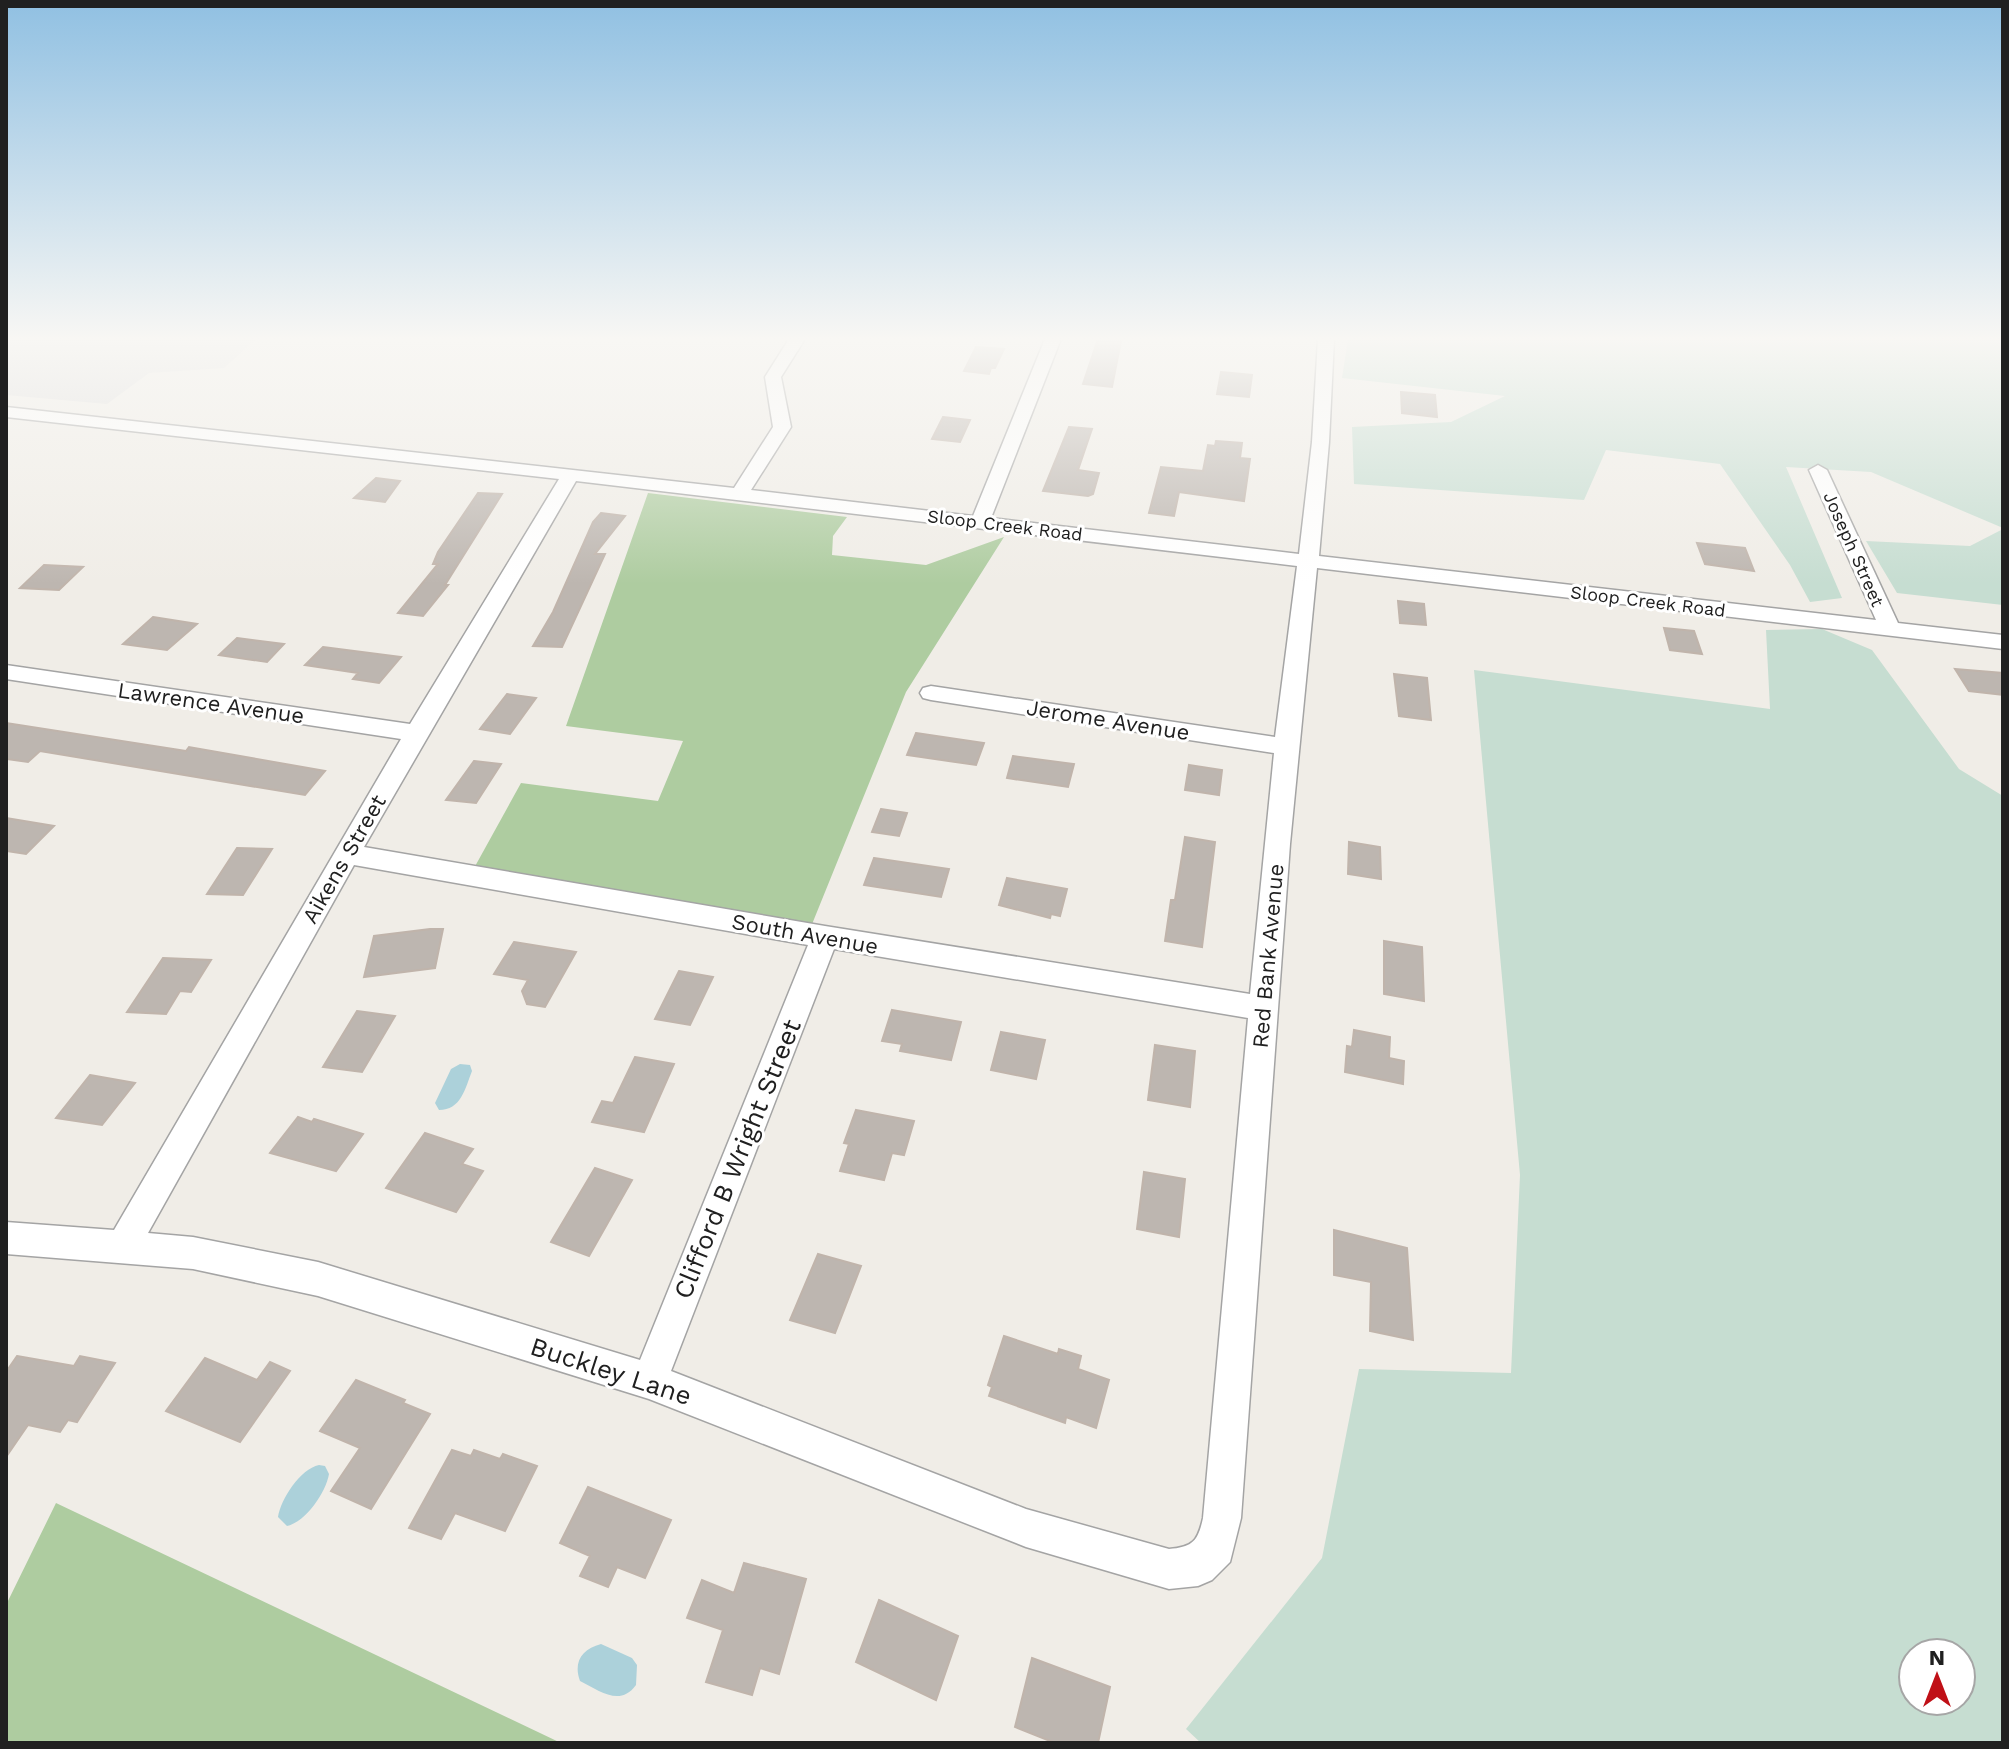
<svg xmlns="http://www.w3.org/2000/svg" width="2009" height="1749" viewBox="0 0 2009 1749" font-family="'Work Sans',sans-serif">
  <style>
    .residential { fill: #dedddd }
    .forest { fill: #aecca0 }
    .wetland { fill: #c6ddd1; fill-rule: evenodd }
    .water { fill: #acd1da }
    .building { fill: #bdb6b0; stroke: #c0b4ab; stroke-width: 2 }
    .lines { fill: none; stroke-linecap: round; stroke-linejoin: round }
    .minor-casing { stroke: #a4a4a4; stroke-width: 3 }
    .minor { fill: #fff; fill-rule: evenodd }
    .labels { text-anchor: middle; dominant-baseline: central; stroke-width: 6; stroke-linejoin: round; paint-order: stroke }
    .far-street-label { font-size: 18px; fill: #202020; stroke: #fff }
    .street-label { font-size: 22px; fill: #202020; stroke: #fff }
    .near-street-label { font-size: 26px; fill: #202020; stroke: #fff }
  </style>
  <rect width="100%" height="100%" fill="#f0ede7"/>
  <path class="residential" d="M6,339H256L224,368L149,373L107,404L6,395Z"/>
  <path class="forest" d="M648,493L847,517L833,536L832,555L926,565L1004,537L906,692L806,939L468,879L521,783L658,801L683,741L566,726Z
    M56,1503L561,1743H6V1605Z"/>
  <path class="wetland" d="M1348,339H2003V528L1871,472L1786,467L1842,598L1810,602L1790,565L1720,464L1606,450L1584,500L1354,484L1352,427L1451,422L1505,396L1342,378Z
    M2003,529V605L1897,593L1866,541L1970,546Z
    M1822,629L1872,650L1959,769L2003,796V1743H1201L1186,1729L1322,1558L1359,1369L1511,1373L1520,1175L1474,670L1770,709L1766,630ZM1913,1653H1961V1701H1913Z"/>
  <path class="water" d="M460,1064L470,1065L472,1071C465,1089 461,1110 439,1110L435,1103L451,1069Z
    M319,1465L325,1466L329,1474C326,1492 306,1522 287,1526L278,1517C281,1499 300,1469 319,1465Z
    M601,1644L632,1658L637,1665L636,1685C620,1707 600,1691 580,1681C573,1662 582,1649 601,1644Z"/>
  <path class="building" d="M1098,339L1121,341L1112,387L1083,384Z
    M976,347L1004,349L995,368H991L989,374L964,371Z
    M1221,372L1252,375L1249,397L1217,394Z
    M1401,392L1435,395L1437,417L1402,413Z
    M943,417L970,420L960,442L932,439Z
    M1069,427L1092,429L1078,470L1099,473L1093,494L1088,496L1043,491Z
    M1216,441L1242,443L1240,458L1250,459L1244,501L1179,492L1174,516L1149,513L1161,467L1203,471L1208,445L1215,446Z
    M376,478L400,481L385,502L354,498Z
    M478,493L502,494L445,585H448L423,616L398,613L438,564H433L438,552Z
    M601,513L625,516L595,554H605L562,647L533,646L553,612L593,522Z
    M1697,543L1745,548L1754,571L1705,564Z
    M44,565L83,567L59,590L20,588Z
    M1398,601L1424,604L1426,625L1400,623Z
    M153,617L197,624L167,650L123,644Z
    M1664,628L1694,631L1702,654L1670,650Z
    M237,638L284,644L267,662L219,655Z
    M323,647L401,657L379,683L353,679L358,673L305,665Z
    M1955,669L2003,673V695L1969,691Z
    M1394,674L1427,678L1431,720L1399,716Z
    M507,694L536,698L510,734L480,729Z
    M6,723L186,751L189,747L325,771L305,795L40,751L28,762L6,759Z
    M916,733L984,743L976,765L907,755Z
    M1013,756L1074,764L1068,787L1007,778Z
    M474,761L501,764L476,803L446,800Z
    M1189,765L1222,770L1219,795L1185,790Z
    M881,809L907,813L899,836L872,832Z
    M6,818L54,826L26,854L6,851Z
    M1185,837L1215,842L1202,947L1165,941L1171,900H1175Z
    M1349,842L1380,847L1381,879L1348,874Z
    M237,848L272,849L243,895L207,894Z
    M874,858L949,869L941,897L864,885Z
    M1007,878L1067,889L1060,916L1051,914L1050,918L999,905Z
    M430,929H443L435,968L364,977L374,936Z
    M1384,941L1422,947L1424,1001L1384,994Z
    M514,942L576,952L545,1007L527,1004L522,991L528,980L494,974Z
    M163,958L211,960L191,992L180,991L166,1014L127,1012Z
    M679,971L713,977L690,1025L655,1019Z
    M892,1010L961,1022L951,1060L900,1051L902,1044L882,1041Z
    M357,1011L395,1016L362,1072L323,1067Z
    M1354,1030L1390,1037L1389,1058L1404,1061L1403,1084L1345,1072L1347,1046L1352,1047Z
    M1001,1032L1045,1040L1036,1079L991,1070Z
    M1155,1045L1195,1051L1190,1107L1148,1100Z
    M635,1057L674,1064L644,1132L592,1122L602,1101L613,1103Z
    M90,1075L135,1083L102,1125L56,1118Z
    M856,1110L914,1121L904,1155L892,1153L884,1180L840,1171L849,1144L844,1143Z
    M298,1117L312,1122L314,1119L363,1134L336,1171L270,1153Z
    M425,1133L473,1149L462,1164L483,1171L456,1212L386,1188Z
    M595,1168L632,1180L589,1256L551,1242Z
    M1144,1172L1185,1179L1179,1237L1137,1229Z
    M1334,1230L1407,1248L1413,1340L1370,1331L1371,1282L1334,1275Z
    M818,1254L861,1266L835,1333L790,1320Z
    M1004,1336L1058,1354L1059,1349L1081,1356L1078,1369L1109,1380L1096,1428L1066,1417L1065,1423L989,1396L992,1387L988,1385Z
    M17,1356L74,1366L80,1356L115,1363L77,1422L68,1420L60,1432L28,1425L6,1457V1372Z
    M205,1358L257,1380L270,1362L290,1371L240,1442L166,1411Z
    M356,1380L405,1400L403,1403L430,1414L371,1509L331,1491L360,1448L320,1431Z
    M452,1450L471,1456L474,1450L500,1459L503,1454L537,1466L505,1531L455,1513L441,1539L409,1528Z
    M588,1487L671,1520L645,1578L617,1567L608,1587L580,1576L590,1556L560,1543Z
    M744,1563L806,1579L779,1674L760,1668L752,1695L706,1682L723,1630L687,1618L702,1580L734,1593Z
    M879,1600L958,1636L936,1700L856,1662Z
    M1032,1658L1110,1687L1098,1743H1055L1015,1727Z"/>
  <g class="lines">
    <g class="minor-casing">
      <path id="minor" d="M789,339H805L781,377L791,427L751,490L973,516L1045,339H1061L991,518L1299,554L1312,442L1318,339H1334L1329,442L1319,556L1876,620L1809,470L1818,465L1827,470L1898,623L2003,635V649L1317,568L1290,844L1241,1518L1230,1562L1212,1580L1198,1586L1169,1589L1026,1547L649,1399L318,1296L193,1269L6,1254V1222L114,1230L401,739L6,679V665L410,724L559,479L6,417V407L734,488L773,427L765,377ZM576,481L1297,566L1275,737L931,686L923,688L920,693L923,698L931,700L1274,753L1250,994L825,926L364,847ZM354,865L808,945L640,1360L318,1262L193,1237L148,1233ZM834,949L1248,1018L1203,1518C1198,1541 1193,1547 1169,1549L1026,1509L671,1371Z"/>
    </g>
    <use href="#minor" class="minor"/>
  </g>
  <linearGradient id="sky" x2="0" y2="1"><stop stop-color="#90c0e2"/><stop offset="0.58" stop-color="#f8f7f4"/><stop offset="1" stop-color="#f8f7f4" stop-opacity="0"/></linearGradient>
  <rect width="2009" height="584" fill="url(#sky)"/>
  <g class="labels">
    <g class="far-street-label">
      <text transform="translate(1005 525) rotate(7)">Sloop Creek Road</text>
      <text transform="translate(1854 549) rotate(66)">Joseph Street</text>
      <text transform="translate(1648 601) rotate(7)">Sloop Creek Road</text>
    </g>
    <g class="street-label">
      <text transform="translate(211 703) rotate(8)">Lawrence Avenue</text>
      <text transform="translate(1108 720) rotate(9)">Jerome Avenue</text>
      <text transform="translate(344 859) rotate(-60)">Aikens Street</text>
      <text transform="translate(805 934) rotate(10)">South Avenue</text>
      <text transform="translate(1268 956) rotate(-85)">Red Bank Avenue</text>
    </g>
    <g class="near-street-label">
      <text transform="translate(737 1159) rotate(-68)">Clifford B Wright Street</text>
      <text transform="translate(611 1371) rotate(18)">Buckley Lane</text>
    </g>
  </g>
  <rect width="2009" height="1749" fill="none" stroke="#202020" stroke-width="16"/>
  <g transform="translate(1937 1677)"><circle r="38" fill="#ffffff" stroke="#a6a6a6" stroke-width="2"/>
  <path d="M0-6L14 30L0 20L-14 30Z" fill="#c01017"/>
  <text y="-12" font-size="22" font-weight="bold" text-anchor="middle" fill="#202020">N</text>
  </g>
</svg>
